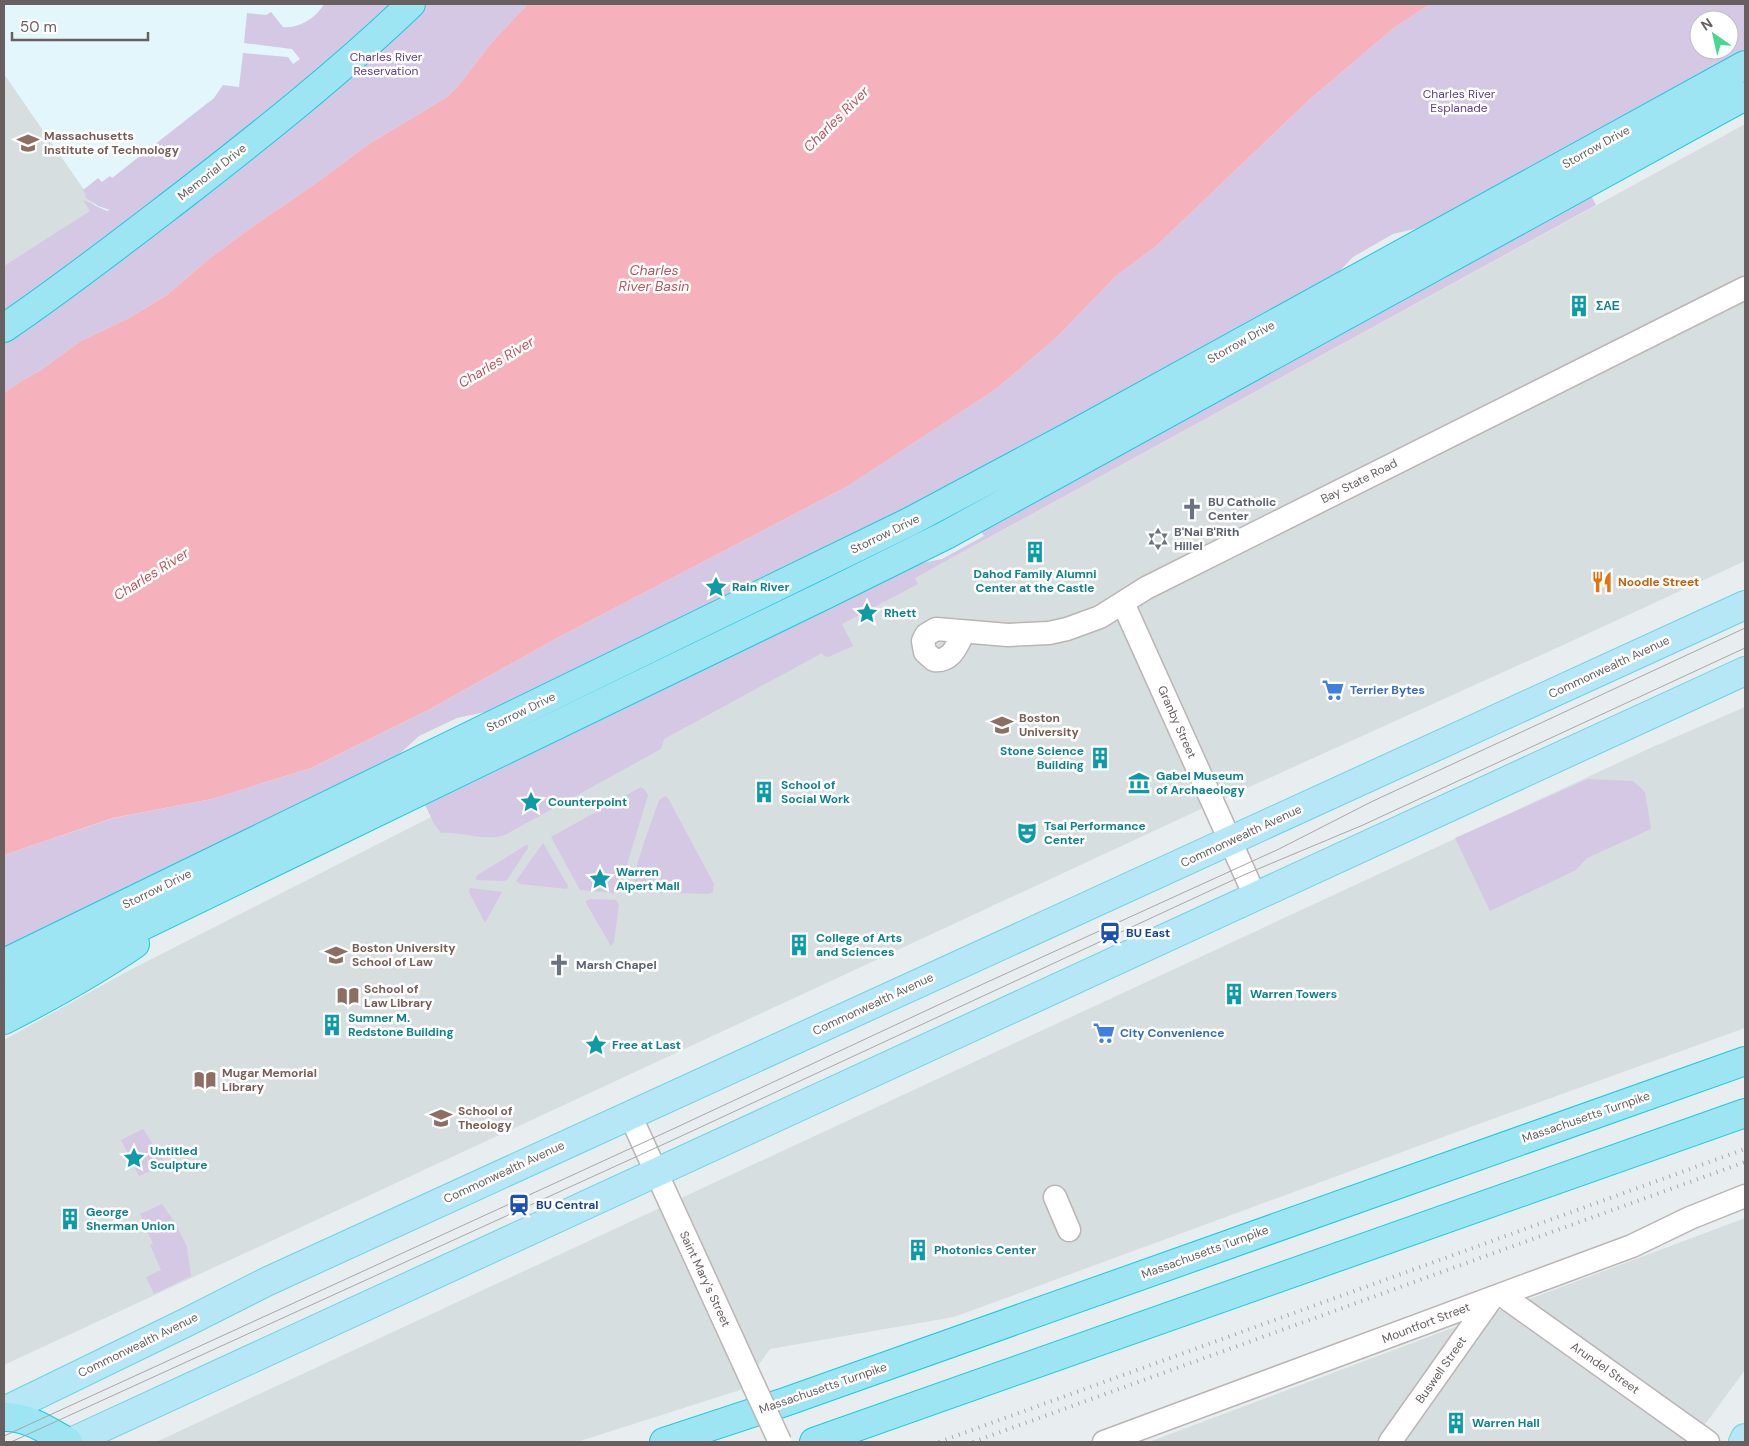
<svg xmlns="http://www.w3.org/2000/svg" width="1749" height="1446" viewBox="0 0 1749 1446" font-family="'DM Sans',sans-serif">
  <style>
    .commercial { fill: #e2f6fb }
    .education { fill: #d7dedf }
    .green { fill: #d4c8e4; fill-rule: evenodd }
    .water { fill: #f6b2bc }
    .lines { fill: none; stroke-linecap: round; stroke-linejoin: round }
    .minor-casing { stroke: #bbb5b5; stroke-width: 25 }
    .major-casing { stroke: #6ed3e3; stroke-width: 30 }
    .highway-casing { stroke: #19cbdf; stroke-width: 30 }
    .minor { stroke: #fff; stroke-width: 22 }
    .major { stroke: #b6e7f7; stroke-width: 28 }
    .highway { stroke: #9de5f2; stroke-width: 28 }
    .tram { stroke: #a9a6a7; stroke-width: 1 }
    .rail { stroke: #a9a6a7; stroke-width: 4; stroke-dasharray: 1 6; stroke-linecap: butt }
    .minor-bridge-casing { stroke: #bbb5b5; stroke-width: 25; stroke-linecap: butt }
    .minor-bridge { stroke: #fff; stroke-width: 22 }
    .labels { text-anchor: middle; dominant-baseline: central; stroke-width: 5; stroke-linejoin: round; paint-order: stroke }
    .park-label { font-size: 12px; fill: #604085; stroke: #fff }
    .education-label { font-size: 12px; font-weight: bold; fill: #785e54; stroke: #fff; text-anchor: start }
    .street-label { font-size: 12px; fill: #675f60; stroke: #fff }
    .culture-label { font-size: 12px; font-weight: bold; fill: #0d838f; stroke: #fff; text-anchor: start }
    .worship-label { font-size: 12px; font-weight: bold; fill: #5b616d; stroke: #fff; text-anchor: start }
    .food-label { font-size: 12px; font-weight: bold; fill: #c56008; stroke: #fff; text-anchor: start }
    .shop-label { font-size: 12px; font-weight: bold; fill: #366cbe; stroke: #fff; text-anchor: start }
    .transit-label { font-size: 12px; font-weight: bold; fill: #164399; stroke: #fff; text-anchor: start }
    .water-label { font-size: 14px; font-style: italic; fill: #b8565d; stroke: #fff }
  </style>
  <rect width="100%" height="100%" fill="#e8eef0"/>
  <path class="commercial" d="M4,4H370L367,8L100,213L4,74Z"/>
  <path class="education" d="M4,74L100,213L4,271Z
    M1745,124V561L1561,646L1214,803L4,1365V1040L128,971L431,817L937,566Z
    M1745,707V1028L1451,1134L954,1317L770,1349L740,1390L577,1442H156L1648,749Z
    M1745,1218V1370L1692,1442H1149Z"/>
  <path class="green" d="M324,4H528L492,42L458,86L447,97L369,144L312,186L252,227L210,258L167,295L129,318L81,341L41,370L23,380L4,393V266L90,211L83,200L107,211L110,210L98,206L85,197L86,196L83,190L98,178L102,182L110,176L112,178L214,98L223,85L239,87L243,53L288,57L293,64L300,59L292,49L244,43L247,13L266,15L271,12L283,27C299,29 317,17 324,4Z
    M1430,4H1745V53L1436,224L1393,234L1353,257L1330,281L1107,404L887,518L495,710L457,718L419,736L396,757L4,947V855L114,818L212,799L311,768L430,709L559,637L848,486L996,389L1058,336L1115,277L1156,246L1310,99L1395,27ZM1699,20H1729V50H1699Z
    M1589,192L1596,205L915,578L918,584L842,624L853,646L828,657L824,656L822,653L664,739L661,749L505,835C484,842 463,831 441,833L434,824L423,800L917,564L942,559L984,536L979,528Z
    M1588,779L1633,781L1645,792L1651,829L1587,858L1576,870L1490,911L1455,838Z
    M641,787L645,790L648,795L619,891L615,893L580,890L551,837Z
    M665,796L668,798L714,884L713,892L709,894L636,892L633,890C631,875 653,818 659,800Z
    M543,843L568,886L567,889L520,884L516,881Z
    M526,845H528V848L507,880L504,881L476,880V876Z
    M470,888L502,892L485,923L469,892Z
    M590,899L616,900L619,904L614,942L611,946L586,903V901Z
    M143,1129L166,1164L139,1176L121,1140Z
    M162,1204L176,1224L187,1247L191,1276L154,1294L146,1277L161,1270L150,1245L153,1244L140,1214Z"/>
  <path class="water" d="M528,4H1430L1395,27L1310,99L1156,246L1115,277L1058,336L996,389L848,486L559,637L430,709L311,768L212,799L113,818L4,855V393L23,380L41,370L81,341L129,318L167,295L210,258L252,227L312,186L369,144L447,97L458,86L492,42Z"/>
  <g class="lines">
    <g class="minor-casing">
      <path id="minor" d="M1123,603L1255,896
        M964,632C957,645 952,662 934,660L925,652L923,641L926,635L936,629L1008,635L1049,633L1067,629L1100,617L1146,588L1745,288
        M630,1115L754,1386
        M1055,1197L1069,1230
        M1502,1295L1708,1442
        M1104,1442L1632,1246L1690,1218L1745,1196
        M1390,1442L1492,1298"/>
    </g>
    <g class="major-casing">
      <path id="major" d="M4,1411L187,1322L266,1282L1745,605
        M71,1442L1745,671
        M1743,1442L1745,1438"/>
    </g>
    <g class="highway-casing">
      <path id="highway" d="M4,328C66,286 126,239 186,193C263,133 340,72 411,4
        M4,963L909,522L1072,435L1745,65
        M4,993L829,593L946,535L1745,96
        M4,1020C49,997 93,973 135,944
        M4,1417C27,1416 48,1431 68,1442
        M664,1442L785,1402L1745,1061
        M814,1442L1745,1113"/>
    </g>
    <use href="#minor" class="minor"/>
    <use href="#major" class="major"/>
    <use href="#highway" class="highway"/>
    <path class="tram" d="M4,1436L675,1128L983,984L1279,849L1371,802L1745,628
      M11,1442L675,1139L1246,874L1363,825L1745,648"/>
    <path class="rail" d="M939,1442L1745,1149
      M973,1442L1745,1162"/>
    <g class="minor-bridge-casing">
      <path id="minor-bridge" d="M754,1386L780,1442"/>
    </g>
    <use href="#minor-bridge" class="minor-bridge"/>
  </g>
  <defs>
    <g id="university-bare" transform="scale(1.725)"><path d="M0-5L7-2L0 1L-7-2ZM-4 1L0 2.5L4 1V4Q0 6-4 4Z" fill="#8d6e63" stroke="#fff" stroke-width="2.5" paint-order="stroke"/></g>
    <g id="building-bare" transform="scale(1.725)"><path d="M-4-6H4V6H1V3H-1V6H-4ZM-2.5-4.3h1.7v1.8h-1.7ZM.8-4.3h1.7v1.8H.8ZM-2.5-1h1.7V.8h-1.7ZM.8-1h1.7V.8H.8Z" fill="#0f9aa8" stroke="#fff" stroke-width="2.5" paint-order="stroke"/></g>
    <g id="church-bare" transform="scale(1.725)"><path d="M-1.2-6h2.4v3.5h3.3v2.4h-3.3V6h-2.4V-.1h-3.3v-2.4h3.3Z" fill="#6b7280" stroke="#fff" stroke-width="2.5" paint-order="stroke"/></g>
    <g id="synagogue-bare" transform="scale(1.725)"><path d="M0-6.5L5.6 3.2H-5.6ZM0 6.5L5.6-3.2H-5.6Z" fill="#6b7280" stroke="#fff" stroke-width="2.5" paint-order="stroke"/></g>
    <g id="restaurant-bare" transform="scale(1.725)"><path d="M-5-6h1v4h1v-4h1v4h1v-4h1v5L-1.5 .5V6h-2V.5L-5-1ZM5-6V6H3V1.5H1.5Q1.5-4 5-6Z" fill="#e8710a" stroke="#fff" stroke-width="2.5" paint-order="stroke"/></g>
    <g id="sight-bare" transform="scale(1.725)"><path d="M0-6L1.8-2.2L6-1.7L2.9 1.2L3.7 5.4L0 3.3L-3.7 5.4L-2.9 1.2L-6-1.7L-1.8-2.2Z" fill="#0f9aa8" stroke="#fff" stroke-width="2.5" paint-order="stroke"/></g>
    <g id="supermarket-bare" transform="scale(1.725)"><path d="M-6-5.5h2.5l.6 2H6L4.5 2H-2.5L-4.4-4H-6ZM-1.5 3.2a1.3 1.3 0 1 0 .1 0ZM3 3.2a1.3 1.3 0 1 0 .1 0Z" fill="#3f7fe0" stroke="#fff" stroke-width="2.5" paint-order="stroke"/></g>
    <g id="museum-bare" transform="scale(1.725)"><path d="M0-6L6-3V-2H-6V-3ZM-5-1h2V3h-2ZM-1-1h2V3h-2ZM3-1h2V3H3ZM-6 4H6V6H-6Z" fill="#0f9aa8" stroke="#fff" stroke-width="2.5" paint-order="stroke"/></g>
    <g id="theatre-bare" transform="scale(1.725)"><path d="M-5-5.5Q0-4 5-5.5V0Q5 5 0 6Q-5 5-5 0ZM-3.3-2.5H-1v1.5H-3.3ZM1-2.5H3.3v1.5H1ZM-2.8 1Q0 5.5 2.8 1Z" fill="#0f9aa8" stroke="#fff" stroke-width="2.5" paint-order="stroke"/></g>
    <g id="station-bare" transform="scale(1.725)"><path d="M-3-6H3Q5-6 5-4V2Q5 4 3 4L4.5 6H3L1.5 4h-3L-3 6H-4.5L-3 4Q-5 4-5 2V-4Q-5-6-3-6ZM-3.5-4v3h7v-3ZM-3.5 1v1.5H-2V1ZM2 1v1.5H3.5V1Z" fill="#1a4fb4" stroke="#fff" stroke-width="2.5" paint-order="stroke"/></g>
    <g id="school-bare" transform="scale(1.725)"><path d="M0-5L7-2L0 1L-7-2ZM-4 1L0 2.5L4 1V4Q0 6-4 4Z" fill="#8d6e63" stroke="#fff" stroke-width="2.5" paint-order="stroke"/></g>
    <g id="library-bare" transform="scale(1.725)"><path d="M-6-4Q-3-5.5-.7-3.5V5Q-3 3-6 4ZM6-4Q3-5.5 .7-3.5V5Q3 3 6 4Z" fill="#8d6e63" stroke="#fff" stroke-width="2.5" paint-order="stroke"/></g>
  </defs>
  <g fill-rule="evenodd">
    <use href="#university-bare" x="28" y="143"/>
    <use href="#building-bare" x="1579" y="306"/>
    <use href="#church-bare" x="1192" y="509"/>
    <use href="#synagogue-bare" x="1158" y="539"/>
    <use href="#building-bare" x="1035" y="552"/>
    <use href="#restaurant-bare" x="1602" y="582"/>
    <use href="#sight-bare" x="716" y="587"/>
    <use href="#sight-bare" x="867" y="613"/>
    <use href="#supermarket-bare" x="1333" y="690"/>
    <use href="#university-bare" x="1002" y="725"/>
    <use href="#building-bare" x="1100" y="758"/>
    <use href="#museum-bare" x="1139" y="783"/>
    <use href="#building-bare" x="764" y="792"/>
    <use href="#sight-bare" x="531" y="802"/>
    <use href="#theatre-bare" x="1027" y="833"/>
    <use href="#sight-bare" x="600" y="879"/>
    <use href="#station-bare" x="1110" y="933"/>
    <use href="#building-bare" x="799" y="945"/>
    <use href="#school-bare" x="336" y="955"/>
    <use href="#church-bare" x="559" y="965"/>
    <use href="#building-bare" x="1234" y="994"/>
    <use href="#library-bare" x="348" y="996"/>
    <use href="#building-bare" x="332" y="1025"/>
    <use href="#supermarket-bare" x="1104" y="1033"/>
    <use href="#sight-bare" x="596" y="1045"/>
    <use href="#library-bare" x="205" y="1080"/>
    <use href="#university-bare" x="441" y="1118"/>
    <use href="#sight-bare" x="134" y="1158"/>
    <use href="#station-bare" x="519" y="1205"/>
    <use href="#building-bare" x="70" y="1219"/>
    <use href="#building-bare" x="918" y="1250"/>
    <use href="#building-bare" x="1456" y="1423"/>
  </g>
  <g class="labels">
    <g class="park-label">
      <text x="386" y="57">Charles River<tspan x="386" dy="14">Reservation</tspan></text>
      <text x="1459" y="94">Charles River<tspan x="1459" dy="14">Esplanade</tspan></text>
    </g>
    <g class="education-label">
      <text x="44" y="136">Massachusetts<tspan x="44" dy="14">Institute of Technology</tspan></text>
      <text x="1019" y="718">Boston<tspan x="1019" dy="14">University</tspan></text>
      <text x="352" y="948">Boston University<tspan x="352" dy="14">School of Law</tspan></text>
      <text x="364" y="989">School of<tspan x="364" dy="14">Law Library</tspan></text>
      <text x="222" y="1073">Mugar Memorial<tspan x="222" dy="14">Library</tspan></text>
      <text x="458" y="1111">School of<tspan x="458" dy="14">Theology</tspan></text>
    </g>
    <g class="street-label">
      <text transform="translate(1596 147) rotate(-29)">Storrow Drive</text>
      <text transform="translate(212 172) rotate(-38)">Memorial Drive</text>
      <text transform="translate(1241 342) rotate(-29)">Storrow Drive</text>
      <text transform="translate(1359 481) rotate(-27)">Bay State Road</text>
      <text transform="translate(885 534) rotate(-26)">Storrow Drive</text>
      <text transform="translate(1609 667) rotate(-25)">Commonwealth Avenue</text>
      <text transform="translate(521 712) rotate(-26)">Storrow Drive</text>
      <text transform="translate(1177 722) rotate(66)">Granby Street</text>
      <text transform="translate(1241 836) rotate(-25)">Commonwealth Avenue</text>
      <text transform="translate(157 889) rotate(-26)">Storrow Drive</text>
      <text transform="translate(873 1004) rotate(-25)">Commonwealth Avenue</text>
      <text transform="translate(1586 1117) rotate(-19)">Massachusetts Turnpike</text>
      <text transform="translate(504 1172) rotate(-25)">Commonwealth Avenue</text>
      <text transform="translate(1205 1252) rotate(-20)">Massachusetts Turnpike</text>
      <text transform="translate(705 1279) rotate(65)">Saint Mary's Street</text>
      <text transform="translate(1426 1323) rotate(-21)">Mountfort Street</text>
      <text transform="translate(138 1345) rotate(-26)">Commonwealth Avenue</text>
      <text transform="translate(1605 1368) rotate(35)">Arundel Street</text>
      <text transform="translate(1441 1370) rotate(-55)">Buswell Street</text>
      <text transform="translate(823 1388) rotate(-19)">Massachusetts Turnpike</text>
    </g>
    <g class="culture-label">
      <text x="1596" y="306">ΣΑΕ</text>
      <text x="1035" y="574" text-anchor="middle">Dahod Family Alumni<tspan x="1035" dy="14">Center at the Castle</tspan></text>
      <text x="732" y="587">Rain River</text>
      <text x="884" y="613">Rhett</text>
      <text x="1084" y="751" text-anchor="end">Stone Science<tspan x="1084" dy="14">Building</tspan></text>
      <text x="1156" y="776">Gabel Museum<tspan x="1156" dy="14">of Archaeology</tspan></text>
      <text x="781" y="785">School of<tspan x="781" dy="14">Social Work</tspan></text>
      <text x="548" y="802">Counterpoint</text>
      <text x="1044" y="826">Tsai Performance<tspan x="1044" dy="14">Center</tspan></text>
      <text x="616" y="872">Warren<tspan x="616" dy="14">Alpert Mall</tspan></text>
      <text x="816" y="938">College of Arts<tspan x="816" dy="14">and Sciences</tspan></text>
      <text x="1250" y="994">Warren Towers</text>
      <text x="348" y="1018">Sumner M.<tspan x="348" dy="14">Redstone Building</tspan></text>
      <text x="612" y="1045">Free at Last</text>
      <text x="150" y="1151">Untitled<tspan x="150" dy="14">Sculpture</tspan></text>
      <text x="86" y="1212">George<tspan x="86" dy="14">Sherman Union</tspan></text>
      <text x="934" y="1250">Photonics Center</text>
      <text x="1472" y="1423">Warren Hall</text>
    </g>
    <g class="worship-label">
      <text x="1208" y="502">BU Catholic<tspan x="1208" dy="14">Center</tspan></text>
      <text x="1174" y="532">B'Nai B'Rith<tspan x="1174" dy="14">Hillel</tspan></text>
      <text x="576" y="965">Marsh Chapel</text>
    </g>
    <g class="food-label">
      <text x="1618" y="582">Noodle Street</text>
    </g>
    <g class="shop-label">
      <text x="1350" y="690">Terrier Bytes</text>
      <text x="1120" y="1033">City Convenience</text>
    </g>
    <g class="transit-label">
      <text x="1126" y="933">BU East</text>
      <text x="536" y="1205">BU Central</text>
    </g>
    <g class="water-label">
      <text transform="translate(836 119) rotate(-45)">Charles River</text>
      <text x="654" y="270">Charles<tspan x="654" dy="16">River Basin</tspan></text>
      <text transform="translate(496 362) rotate(-31)">Charles River</text>
      <text transform="translate(151 574) rotate(-32)">Charles River</text>
    </g>
  </g>
  <rect width="1749" height="1446" fill="none" stroke="#675f60" stroke-width="10"/>
  <g transform="translate(1714 35) rotate(326)"><circle r="24" fill="#ffffff" stroke="#c2bfbf"/>
  <path d="M0-4L9 19L0 12L-9 19Z" fill="#46d88e"/>
  <text y="-8" font-size="14" font-weight="bold" text-anchor="middle" fill="#675f60">N</text>
  </g>
  <path d="M12 32v8h136v-8" fill="none" stroke="#675f60" stroke-width="2.5"/>
  <text x="20" y="32" font-size="15" fill="#675f60" stroke="#ffffff" stroke-width="4" paint-order="stroke">50 m</text>
</svg>
